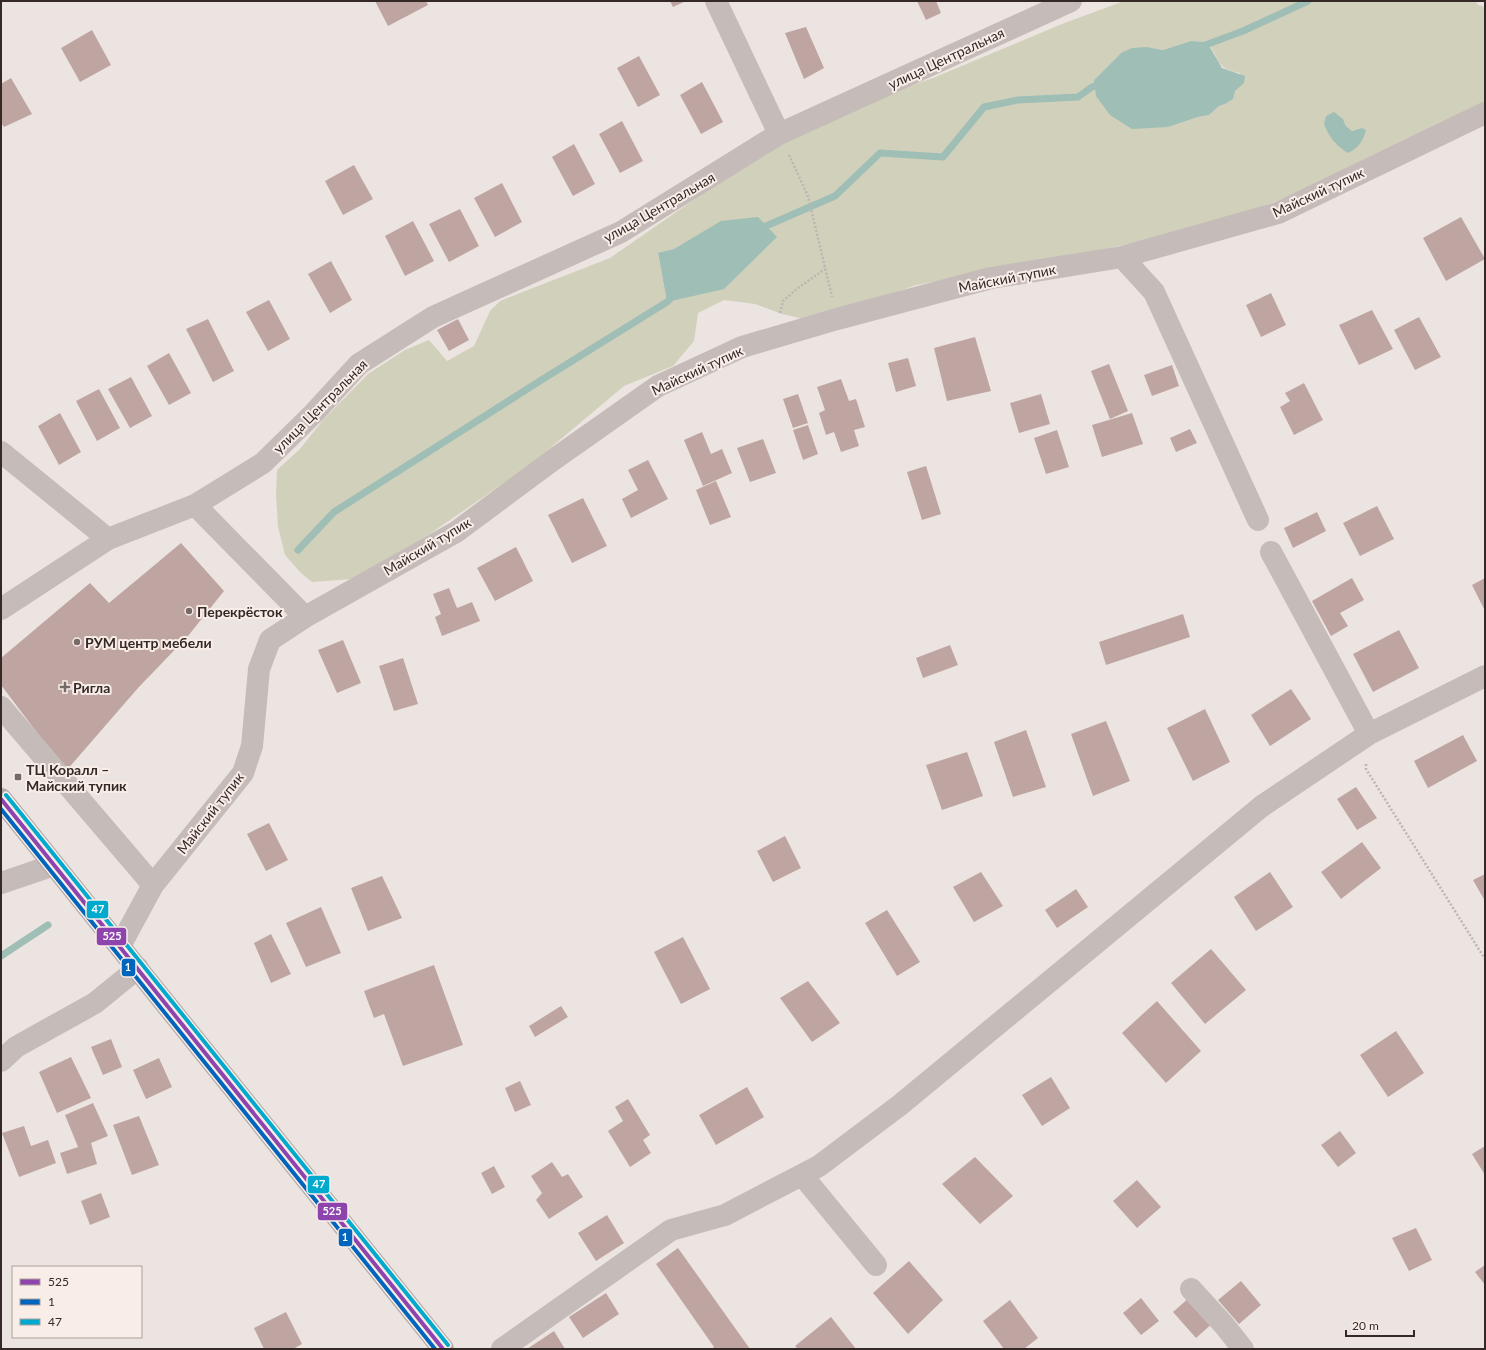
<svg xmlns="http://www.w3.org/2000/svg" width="1486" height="1350" viewBox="0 0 1486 1350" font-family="Lato,sans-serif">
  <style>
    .green { fill: #d1d0bb; fill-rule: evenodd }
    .water { fill: #9ebeb6 }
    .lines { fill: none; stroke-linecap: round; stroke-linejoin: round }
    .stream { stroke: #9ebeb6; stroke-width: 7 }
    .building { fill: #bfa5a2 }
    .path { stroke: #bdb5b2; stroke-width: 2.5; stroke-dasharray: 2 2; stroke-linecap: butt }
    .minor { stroke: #c5bcb9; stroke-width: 22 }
    .major { stroke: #b4aba8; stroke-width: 22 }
    .bus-1-casing { stroke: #f9ede7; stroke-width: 7 }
    .bus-2-casing { stroke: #f9ede7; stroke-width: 7 }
    .bus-3-casing { stroke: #f9ede7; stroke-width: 7 }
    .bus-1 { stroke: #8e44ad; stroke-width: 4 }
    .bus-2 { stroke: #0065bd; stroke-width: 4 }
    .bus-3 { stroke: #00a9ce; stroke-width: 4 }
    .poi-dot { fill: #756a68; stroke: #f9ede7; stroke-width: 1.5 }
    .labels { text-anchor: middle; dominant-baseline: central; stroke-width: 4; stroke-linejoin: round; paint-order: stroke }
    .street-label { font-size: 14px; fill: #352928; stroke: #f9ede7 }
    .poi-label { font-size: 14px; font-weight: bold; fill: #352928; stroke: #f9ede7; text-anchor: start }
    .line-badge { stroke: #f9ede7; stroke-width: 1.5 }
    .badge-label { font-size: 11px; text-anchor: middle; font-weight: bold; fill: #fff }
  </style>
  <rect width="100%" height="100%" fill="#ece4e0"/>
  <path class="green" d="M1124,1H1475L1478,5L1485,7V103L1326,180L1272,203L1173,237L1148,240L1048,261L916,285L866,303L808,320L782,314L755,304L724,300L698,313L694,341L673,366L624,386L530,465L428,535L352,579L312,582L301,573L285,555L278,527L276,494L277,470L300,449L323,420L368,374L405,350L429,340L447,361L474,346L490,311L500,301L610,258L741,167L793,134L873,99L933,78L1062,24ZM1191,41L1207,42C1221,59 1214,68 1240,73V86L1235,91L1225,104L1219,106L1209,115L1198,117L1168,127L1094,80L1121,53L1147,47L1163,50ZM1343,119L1346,126L1352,131L1362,128L1335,144ZM674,249L667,302L658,254Z"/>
  <path class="water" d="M1191,41L1207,42L1222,68L1245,76L1244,83L1235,91L1233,99L1225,104L1219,106L1209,115L1198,117L1168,127L1132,129L1110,115L1096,96L1094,80L1121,53L1132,48L1147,47L1163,50Z
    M1334,112L1343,119L1346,126L1352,131L1362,128L1366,130C1363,141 1359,148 1348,153C1336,146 1329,137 1324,124L1326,116Z
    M758,217L777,237L724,289L667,302L658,253L674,249L721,221Z"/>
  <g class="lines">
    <path class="stream" d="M1200,47L1243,31L1308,1
      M758,230L766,226L835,196L880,153L943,157L984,107L1018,100L1078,97L1092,87L1104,83
      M298,550L334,512L543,379L667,302L674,295
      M1,956L48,925"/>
  </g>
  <path class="building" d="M375,1H426L428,5L388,26Z
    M670,1H686L673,7Z
    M917,1H936L941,13L926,20Z
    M806,27L824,68L804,79L785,33Z
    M92,30L111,65L80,82L61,48Z
    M639,56L660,95L638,107L617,68Z
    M11,78L32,114L4,127L1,123V84Z
    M702,82L723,122L701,134L680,95Z
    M622,121L643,161L620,173L599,134Z
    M574,144L595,184L573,196L552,157Z
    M354,165L373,199L343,215L325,181Z
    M502,183L522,222L495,237L474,198Z
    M460,209L479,246L449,262L429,224Z
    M1461,217L1485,259L1446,281L1423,238Z
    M413,221L434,261L405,276L385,236Z
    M331,261L352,300L330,313L308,274Z
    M1271,293L1286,325L1261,337L1246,305Z
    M269,300L290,339L268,351L246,312Z
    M1372,310L1393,349L1359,365L1339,325Z
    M1419,317L1441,357L1415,370L1394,330Z
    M208,319L234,371L213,382L186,329Z
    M458,319L469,340L449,351L437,330Z
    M975,337L991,391L947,401L934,348Z
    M169,353L191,393L169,405L147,366Z
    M908,358L916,386L896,392L888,363Z
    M1109,364L1128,411L1110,419L1091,371Z
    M1172,365L1179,386L1152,396L1144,375Z
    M131,377L152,416L130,428L108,389Z
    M841,379L849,401L856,399L865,427L854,430L859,446L841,452L834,432L826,435L819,413L825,410L817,387Z
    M1304,383L1323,420L1294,435L1280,407L1290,401L1285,393Z
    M99,389L120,428L97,441L76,401Z
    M798,394L808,423L793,428L783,399Z
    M1041,394L1050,424L1019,433L1010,403Z
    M60,413L81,452L59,465L38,426Z
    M1132,413L1143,444L1102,457L1092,425Z
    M808,425L818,454L803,460L793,430Z
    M1190,429L1197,443L1176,452L1170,438Z
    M1057,430L1069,467L1046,474L1034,438Z
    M702,432L711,454L722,449L732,473L703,486L684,440Z
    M763,439L776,473L750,482L737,448Z
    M648,460L668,499L631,518L622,499L638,490L628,470Z
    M926,466L941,514L922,520L907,472Z
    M716,481L731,517L710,525L696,490Z
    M583,498L607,546L572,563L548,515Z
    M1377,506L1394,539L1360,556L1343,523Z
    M1317,512L1326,531L1293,548L1284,528Z
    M181,543L224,591L188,636L138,688L66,771L1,685V658L90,583L109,603Z
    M516,547L533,581L495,601L477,568Z
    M1352,578L1364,600L1340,613L1348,626L1331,636L1312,601Z
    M1485,578V611L1472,585Z
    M449,588L457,608L472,602L480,621L442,636L435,617L441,614L433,594Z
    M1183,614L1190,637L1106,665L1099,642Z
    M1399,630L1419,668L1373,692L1353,654Z
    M343,640L361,683L337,693L318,650Z
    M950,645L958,665L923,678L916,658Z
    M403,658L418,704L394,711L379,666Z
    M1291,689L1311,719L1270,746L1251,715Z
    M1205,709L1230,762L1193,781L1167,728Z
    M1106,721L1130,781L1093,796L1071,734Z
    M1026,730L1046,787L1013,797L994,742Z
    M1463,735L1477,761L1428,788L1414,761Z
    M967,752L983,796L942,810L926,765Z
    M1356,787L1377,818L1357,830L1337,799Z
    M269,823L288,860L266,871L247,834Z
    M785,836L801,868L773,882L757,851Z
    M1362,842L1381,868L1341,899L1321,872Z
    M981,872L1003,906L974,922L953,887Z
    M1270,872L1293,907L1256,931L1234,897Z
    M1485,874V901L1473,880Z
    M382,876L402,918L368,931L351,888Z
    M1076,889L1088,907L1057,928L1045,910Z
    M321,907L341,953L306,967L286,923Z
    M887,910L920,962L897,976L865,923Z
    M271,934L291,974L271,983L254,943Z
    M683,937L710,989L681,1004L654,952Z
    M1211,949L1246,990L1205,1024L1171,983Z
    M434,965L463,1045L403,1066L384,1014L374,1018L364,991Z
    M808,981L840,1023L812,1042L780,998Z
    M1157,1001L1201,1051L1166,1083L1122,1033Z
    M561,1006L568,1017L535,1037L529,1026Z
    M1396,1031L1424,1073L1388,1097L1360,1055Z
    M111,1039L122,1067L103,1075L91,1047Z
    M71,1057L91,1098L57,1113L39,1072Z
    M159,1058L172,1087L146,1099L133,1070Z
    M1051,1077L1070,1108L1042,1126L1022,1095Z
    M520,1081L531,1105L515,1112L505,1088Z
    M747,1087L764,1117L716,1145L699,1115Z
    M628,1099L650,1135L643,1140L651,1153L630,1167L608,1131L623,1121L615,1107Z
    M93,1103L108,1136L91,1143L97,1164L67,1174L60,1153L78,1147L65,1115Z
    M139,1116L159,1165L132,1175L113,1125Z
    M24,1126L31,1146L48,1140L56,1163L19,1177L2,1133Z
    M1340,1131L1356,1153L1338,1167L1321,1145Z
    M1485,1146V1175L1472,1154Z
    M975,1157L1013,1196L980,1224L942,1184Z
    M552,1162L562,1177L568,1174L583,1197L549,1219L536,1200L542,1193L531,1176Z
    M494,1166L505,1187L492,1194L481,1173Z
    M1137,1180L1161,1207L1137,1228L1113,1201Z
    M101,1193L110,1217L90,1225L81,1201Z
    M607,1215L624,1243L596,1261L578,1233Z
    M1416,1228L1432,1260L1409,1271L1392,1238Z
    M678,1248L750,1349H711L714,1347L656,1264Z
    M909,1261L943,1300L908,1334L873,1293Z
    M1485,1265V1285L1475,1272Z
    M1241,1281L1261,1305L1239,1324L1218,1300Z
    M606,1293L619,1314L583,1338L569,1317Z
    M1191,1296L1214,1322L1196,1338L1173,1312Z
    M1141,1298L1159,1321L1141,1335L1123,1313Z
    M1010,1300L1038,1338L1024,1349H1004L983,1321Z
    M286,1312L302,1344L293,1349H264L254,1328Z
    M831,1317L856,1349H798L795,1346Z
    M554,1331L565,1349H527Z"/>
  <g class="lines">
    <path class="path" d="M789,155L808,196L832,297
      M780,313L783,301L798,288L825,269
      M1366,764V769L1485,959"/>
    <path class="minor" d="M716,1L779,134
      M1122,257L1154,292L1258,520
      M1,452L108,539
      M195,505L305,617
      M1271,552L1369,734
      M1,609L108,539L195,505L263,463L314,413L359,364L433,317L621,232L779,134L1071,1
      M1,707L153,885
      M1,883L54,865
      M120,946L153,885L243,773L252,746L259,669L270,640L305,617L456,532L553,460L658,386L742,347L837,319L991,278L1122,257L1278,213L1485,113
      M1,1061L16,1047L95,1003L138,968
      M802,1175L876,1265
      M1191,1289L1224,1325L1243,1349
      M502,1349L671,1230L725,1215L819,1166L900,1105L1262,806L1369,734L1485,676"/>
    <path class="major" d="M1,799L443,1349"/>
    <g class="bus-1-casing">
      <path id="bus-1" d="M1,799L443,1349"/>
    </g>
    <g class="bus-2-casing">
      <path id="bus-2" d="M1,809L435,1349"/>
    </g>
    <g class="bus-3-casing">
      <path id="bus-3" d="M6,795L448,1345"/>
    </g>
    <use href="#bus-1" class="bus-1"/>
    <use href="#bus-2" class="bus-2"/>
    <use href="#bus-3" class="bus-3"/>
  </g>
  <g class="poi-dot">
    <circle cx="189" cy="611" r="4"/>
    <circle cx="77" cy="642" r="4"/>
    <path d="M63 681h4v4h4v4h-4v4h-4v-4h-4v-4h4z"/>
    <rect x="14" y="773" width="8" height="8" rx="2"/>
  </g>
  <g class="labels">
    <g class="street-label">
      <text transform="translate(946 58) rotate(-25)">улица Центральная</text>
      <text transform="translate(1318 192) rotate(-25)">Майский тупик</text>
      <text transform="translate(659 207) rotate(-30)">улица Центральная</text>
      <text transform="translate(1007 278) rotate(-11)">Майский тупик</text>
      <text transform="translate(697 370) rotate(-25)">Майский тупик</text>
      <text transform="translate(320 406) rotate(-45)">улица Центральная</text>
      <text transform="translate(427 546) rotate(-31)">Майский тупик</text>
      <text transform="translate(210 813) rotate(-52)">Майский тупик</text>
    </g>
    <g class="poi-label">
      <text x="197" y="611">Перекрёсток</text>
      <text x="85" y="642">РУМ центр мебели</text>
      <text x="73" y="687">Ригла</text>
      <text x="26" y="769">ТЦ Коралл –<tspan x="26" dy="16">Майский тупик</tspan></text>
    </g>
  </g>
  <g class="line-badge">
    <rect x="86" y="900" width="23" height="19" rx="4" fill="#00a9ce"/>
    <rect x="96" y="927" width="31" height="19" rx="4" fill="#8e44ad"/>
    <rect x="121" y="958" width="15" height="19" rx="4" fill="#0065bd"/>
    <rect x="307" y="1175" width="23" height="19" rx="4" fill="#00a9ce"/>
    <rect x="317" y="1202" width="31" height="19" rx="4" fill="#8e44ad"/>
    <rect x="338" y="1228" width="15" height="19" rx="4" fill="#0065bd"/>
  </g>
  <g class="badge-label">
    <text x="98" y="913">47</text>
    <text x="112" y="940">525</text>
    <text x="128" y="971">1</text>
    <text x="319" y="1188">47</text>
    <text x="332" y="1215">525</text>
    <text x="345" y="1241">1</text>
  </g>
  <rect width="1486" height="1350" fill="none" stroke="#352928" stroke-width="4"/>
  <rect x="12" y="1266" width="130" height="72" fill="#f9ede7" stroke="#ab9f9b"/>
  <rect x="20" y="1279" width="20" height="6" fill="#8e44ad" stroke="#ab9f9b"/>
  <text x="48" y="1286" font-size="12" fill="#352928">525</text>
  <rect x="20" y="1299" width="20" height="6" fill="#0065bd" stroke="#ab9f9b"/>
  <text x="48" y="1306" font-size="12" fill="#352928">1</text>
  <rect x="20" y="1319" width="20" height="6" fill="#00a9ce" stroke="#ab9f9b"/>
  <text x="48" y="1326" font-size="12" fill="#352928">47</text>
  <path d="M1346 1330v6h68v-6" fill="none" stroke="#352928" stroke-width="2"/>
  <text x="1352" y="1330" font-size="12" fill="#352928" stroke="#f9ede7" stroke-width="3" paint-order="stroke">20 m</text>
</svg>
